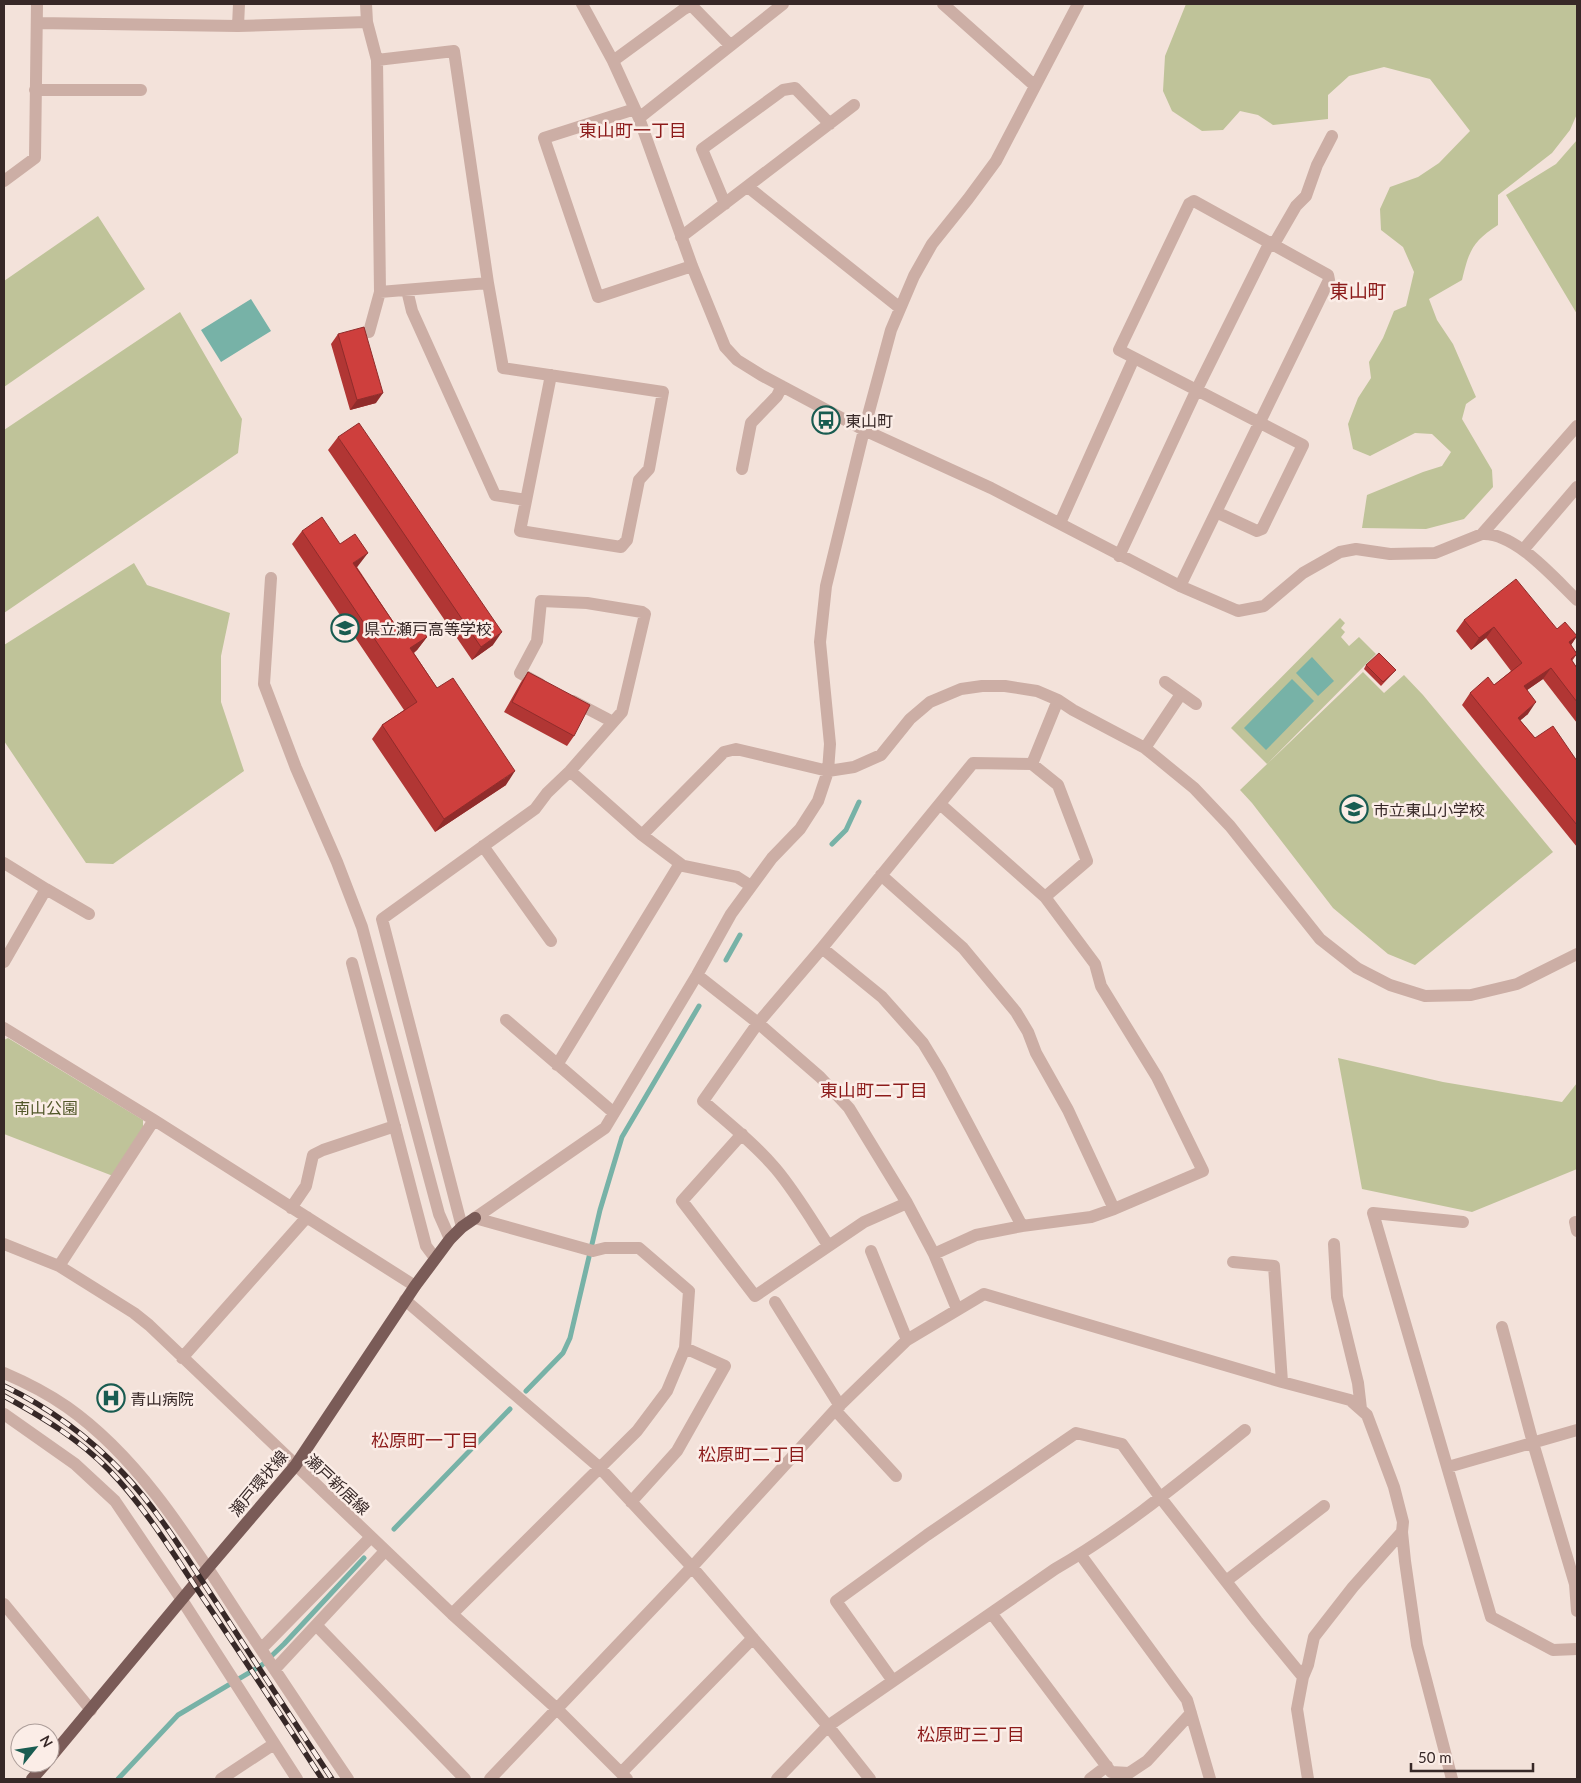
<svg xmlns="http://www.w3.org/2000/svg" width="1581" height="1783" viewBox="0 0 1581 1783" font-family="Lato,'Noto Sans JP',sans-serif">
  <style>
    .green { fill: #bfc399 }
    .water { fill: #77b2a7 }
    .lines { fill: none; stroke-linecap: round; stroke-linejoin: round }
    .stream { stroke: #77b2a7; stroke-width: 5 }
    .minor { stroke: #ccaea5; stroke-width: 12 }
    .major { stroke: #7a5b57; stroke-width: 12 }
    .rail-casing { stroke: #372827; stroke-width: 5.5 }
    .rail { stroke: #fbede7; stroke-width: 4; stroke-dasharray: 11; stroke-linecap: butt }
    .wall { fill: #b13634 }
    .shaded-wall { fill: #902c2b }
    .building { fill: #ce3f3d; stroke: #902c2b }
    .labels { text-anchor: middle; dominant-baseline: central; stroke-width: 5; stroke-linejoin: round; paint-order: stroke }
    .poi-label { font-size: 16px; fill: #372827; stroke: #fbede7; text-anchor: start }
    .park-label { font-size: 16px; fill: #515729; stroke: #fbede7 }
    .street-label { font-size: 16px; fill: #372827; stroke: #fbede7 }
    .neighbourhood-label { font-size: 18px; fill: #8c1b1a; stroke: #fbede7 }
    .quarter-label { font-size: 19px; fill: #8c1b1a; stroke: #fbede7 }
  </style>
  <rect width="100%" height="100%" fill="#f3e2da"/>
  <path class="green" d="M1186,4H1577V114L1570,130L1552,153L1498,195V225C1472,242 1469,251 1462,280L1429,299L1437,320L1453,344L1476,397L1466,404L1462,419L1492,470L1493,487L1464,519L1426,529L1362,528L1367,495L1423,472L1442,466L1451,452L1432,434L1415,433L1370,456L1353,449L1348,424L1358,398L1371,378L1369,362L1383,338L1394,311L1406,306L1414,272L1403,247L1381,230L1380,209L1390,187L1418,177L1439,163L1470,131L1430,79L1384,67L1349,76L1328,95V119L1273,125L1258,115L1240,111L1223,130L1202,131L1172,111L1163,91L1165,56Z
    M1577,140V314L1506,195L1556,164Z
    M98,216L145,289L4,387V281Z
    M180,312L242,419L238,453L4,613V430Z
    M134,563L147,585L230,613L221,656V702L244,771L113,864L86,863L4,741V645Z
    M1340,618L1345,623L1341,628L1345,632L1341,637L1349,646L1359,637L1376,654L1267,764L1231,728Z
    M1363,672L1384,693L1404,675L1423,695L1553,852L1415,965L1388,954L1333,908L1252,803L1240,790Z
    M8,1038L143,1120V1129L113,1176L4,1134V1040Z
    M1338,1058L1443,1082L1562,1102L1577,1083V1169L1472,1212L1362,1189Z"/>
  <path class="water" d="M251,299L271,331L221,362L201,330Z
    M1312,657L1334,681L1318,696L1296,673Z
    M1292,679L1314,701L1266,750L1244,728Z"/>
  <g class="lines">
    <path class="stream" d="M832,844L846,830L859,802
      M726,960L740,935
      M526,1391L563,1353L570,1338L600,1210L622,1137L699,1006
      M394,1529L510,1409
      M118,1779L178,1715L262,1665L284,1644L364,1558"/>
    <path class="minor" d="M366,4L367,22L377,60L380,292L369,332
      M582,4L613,61L639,118L692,266L725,347L737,360L761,375L864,430L991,488L1180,586L1238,611L1264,606L1303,573L1340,552L1356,549L1390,554L1435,553L1482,534C1515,532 1554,578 1577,600
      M943,4L1035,86
      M37,23L238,26L367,22
      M238,26L239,4
      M377,60L454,51L488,283L380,292
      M613,61L684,9L691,5L730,45
      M35,90H141
      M635,109L544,138L598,297L692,266
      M639,118L783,4
      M4,181L35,158L37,4
      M748,187L900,308
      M725,204L702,149L783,90L795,88L830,124
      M681,237L854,105
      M1274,244L1296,206L1306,196L1317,165L1332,136
      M488,283L503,368L663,392L649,469L639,480L627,540L621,547L520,531L551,375
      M407,290L412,311L495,495L526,500
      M742,469L751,423L777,396L782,386
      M1060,523L1134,358
      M1482,534L1577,426
      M1523,550L1577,487
      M1119,556L1197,389L1270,242
      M271,578L264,684L296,768L337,862L362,927L439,1214L450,1239
      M1180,586L1329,280L1328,275L1194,201L1189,204L1119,350L1303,445L1262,529L1257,531L1216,512
      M1165,682L1196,704
      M573,701L613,722
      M1145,748L1181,694
      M1032,764L1058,700
      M570,771L642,835L682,865H679L737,877L751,886
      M642,835L724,752L736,749L828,771L854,767L881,755L910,719L930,702L961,689L982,686H1005L1037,691L1058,700L1073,710L1145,748L1194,788L1230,826L1320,939L1357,968L1390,985L1425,996L1471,995L1517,984L1577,954
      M483,846L551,941
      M4,863L46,889L4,962
      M881,875L963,948L1016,1012L1028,1032L1036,1053L1068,1110L1114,1209
      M46,889L89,914
      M822,948L882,997L923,1043L940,1071L1022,1226
      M352,963L426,1246L435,1258
      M697,975L758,1023L820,1077L849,1108L907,1203L934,1254L957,1309
      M506,1020L614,1113
      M4,1028L154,1120L415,1286
      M557,1065L679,865
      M742,1134L682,1201L755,1296L864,1222L907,1203
      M291,1208L306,1186L313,1155L323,1150L395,1126
      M475,1218L605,1128L697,975L731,914L772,858L800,829L818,801L828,771L830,744L820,642L826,586L864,430L891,330L914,276L932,244L968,199L996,161L1078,4
      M1463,1222L1373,1213L1491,1617L1553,1650L1577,1649
      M1575,1222L1577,1231
      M462,1227L382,919L535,809L547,793L570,771L622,712L645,614L642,612L587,603L541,601L537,641L520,673L540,684
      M4,1244L59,1266L134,1313L149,1325L452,1614L556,1708L627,1779
      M1334,1244L1337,1297L1358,1383L1361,1409
      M828,1245C811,1219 796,1193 776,1169C755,1144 728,1123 703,1101L758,1023L822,948L973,763L1032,764L1058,785L1087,861L1045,897
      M871,1251L907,1340
      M934,1254L976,1235L1022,1226L1091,1217L1114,1209L1203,1171L1157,1077L1101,986L1095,964L1045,897L940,804
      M1233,1262L1274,1266L1282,1382
      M59,1266L154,1120
      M405,1300L599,1467L692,1567L828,1726L870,1779
      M775,1302L840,1406
      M1502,1327L1533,1443L1575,1584L1577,1611
      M182,1358L307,1217
      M4,1373C25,1382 47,1393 67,1407C141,1459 192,1544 241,1619C276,1672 312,1726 348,1779
      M835,1410L896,1476
      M4,1414L75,1464L115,1501L182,1600L297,1779
      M1448,1467L1577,1430
      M631,1502L677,1451L725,1366L685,1348
      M1080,1554L1187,1700L1210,1779
      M1226,1581L1324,1506
      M4,1604L91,1710
      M452,1614L637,1431L667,1391L685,1348L689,1291L639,1248H605L593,1251L475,1218
      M992,1614L1111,1772L1129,1773L1147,1761L1191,1713
      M316,1625L465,1779
      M261,1649L371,1537
      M275,1669L385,1551
      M893,1681L836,1601L927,1535L1076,1433L1122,1444L1160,1497L1257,1621L1303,1677
      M621,1773L753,1638
      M221,1779L274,1744
      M490,1779L692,1567L835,1410L907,1340L984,1294L1282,1382L1350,1400L1367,1415L1394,1487L1403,1522L1402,1532L1405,1561L1417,1645L1452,1779
      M777,1779L828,1726L1055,1569C1123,1530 1184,1479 1245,1430
      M1090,1779L1107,1766
      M1308,1779L1297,1709L1303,1677L1308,1665L1314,1637L1353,1587L1402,1532"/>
    <path class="major" d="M50,1758L208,1568L295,1466L415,1286L450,1239L462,1227L475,1218
      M32,1779L46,1763"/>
    <g class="rail-casing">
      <path id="rail" d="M4,1386C48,1407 89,1437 123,1473C161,1513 189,1562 220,1608C257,1665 294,1722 332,1779
        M4,1396C42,1417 79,1439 109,1470C144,1506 171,1550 199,1592C241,1654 282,1717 322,1779"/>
    </g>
    <use href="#rail" class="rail"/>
  </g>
  <path class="wall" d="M338,334L376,403L350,410L331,344Z
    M338,437L493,645L472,660L328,450Z
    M302,531L340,544L358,566L357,567L402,635L427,637L417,650L414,653L437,688L506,785L435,832L372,739L382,725L404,710L292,544Z
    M1464,620L1557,629L1577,636L1571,645L1577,654L1572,661L1577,668V728L1576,726L1577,723L1543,679L1527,690L1528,714L1520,720L1535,738L1577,761V847L1462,705L1470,693L1494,685L1511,671L1486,638L1471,650L1456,631Z
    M1366,665L1396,670L1381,686L1364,669Z
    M528,672L574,736L567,746L504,712L521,682Z"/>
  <path class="shaded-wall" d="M383,393L376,403L350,410L357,400Z
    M368,553L358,566L344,576L353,563Z
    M1494,627L1486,638L1471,650L1479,638Z
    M502,632L493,645L472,660L481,647Z
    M1577,636L1569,648V642Z
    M427,637L417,650L401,661L410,648Z
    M1551,668L1543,679L1516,698L1524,686Z
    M1536,702L1528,714L1510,729L1518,718Z
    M515,771L506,785L435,832L444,819Z"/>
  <path class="building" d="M364,327L383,393L357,400L338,334Z
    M359,423L502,632L481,647L338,437Z
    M322,517L340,544L355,534L368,553L353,563L402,635L418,624L427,637L410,648L437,688L453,678L515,771L444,819L382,725L417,702L302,531Z
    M1516,579L1557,629L1565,622L1577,636L1569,642L1577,654L1571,659L1577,668V702L1551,668L1524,686L1536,702L1518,718L1535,738L1553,726L1577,761V825L1470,693L1488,677L1494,685L1522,663L1494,627L1479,638L1464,620Z
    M1379,653L1396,670L1383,682L1366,665Z
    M528,672L590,705L574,736L512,702Z"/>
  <defs>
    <g id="bus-ring" transform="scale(1.4375)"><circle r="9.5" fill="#fbede7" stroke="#195c51" stroke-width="1.5"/><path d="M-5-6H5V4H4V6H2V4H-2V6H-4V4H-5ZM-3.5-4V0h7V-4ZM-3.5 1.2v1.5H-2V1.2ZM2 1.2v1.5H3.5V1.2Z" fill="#195c51"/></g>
    <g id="school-ring" transform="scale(1.4375)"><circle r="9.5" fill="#fbede7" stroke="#195c51" stroke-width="1.5"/><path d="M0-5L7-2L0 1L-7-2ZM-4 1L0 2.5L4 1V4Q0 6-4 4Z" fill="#195c51"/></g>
    <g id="hospital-ring" transform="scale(1.4375)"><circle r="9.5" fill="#fbede7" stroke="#195c51" stroke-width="1.5"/><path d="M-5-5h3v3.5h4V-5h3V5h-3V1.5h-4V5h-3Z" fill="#195c51"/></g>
  </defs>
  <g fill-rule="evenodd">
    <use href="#bus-ring" x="826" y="420"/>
    <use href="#school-ring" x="345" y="628"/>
    <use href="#school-ring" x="1354" y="809"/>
    <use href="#hospital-ring" x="111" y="1398"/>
  </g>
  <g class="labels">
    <g class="poi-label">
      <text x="845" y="420">東山町</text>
      <text x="364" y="628">県立瀬戸高等学校</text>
      <text x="1373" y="809">市立東山小学校</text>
      <text x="130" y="1398">青山病院</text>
    </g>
    <g class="park-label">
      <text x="46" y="1107">南山公園</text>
    </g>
    <g class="street-label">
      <text transform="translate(258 1483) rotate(-50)">瀬戸環状線</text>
      <text transform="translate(338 1484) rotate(43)">瀬戸新居線</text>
    </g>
    <g class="neighbourhood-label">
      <text x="633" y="130">東山町一丁目</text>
      <text x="874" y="1090">東山町二丁目</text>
      <text x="425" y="1440">松原町一丁目</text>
      <text x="752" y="1454">松原町二丁目</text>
      <text x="971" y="1734">松原町三丁目</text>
    </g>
    <g class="quarter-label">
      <text x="1358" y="290">東山町</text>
    </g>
  </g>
  <rect width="1581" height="1783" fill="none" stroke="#372827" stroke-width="10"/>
  <g transform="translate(35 1748) rotate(60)"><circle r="24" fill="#fbede7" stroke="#ad9e9a"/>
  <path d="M0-4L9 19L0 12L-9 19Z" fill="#195c51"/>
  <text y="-8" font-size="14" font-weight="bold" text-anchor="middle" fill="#372827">N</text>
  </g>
  <path d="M1411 1763v8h122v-8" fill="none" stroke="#372827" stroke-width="2.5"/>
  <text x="1418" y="1763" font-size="15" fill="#372827" stroke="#fbede7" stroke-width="4" paint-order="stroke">50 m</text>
</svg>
